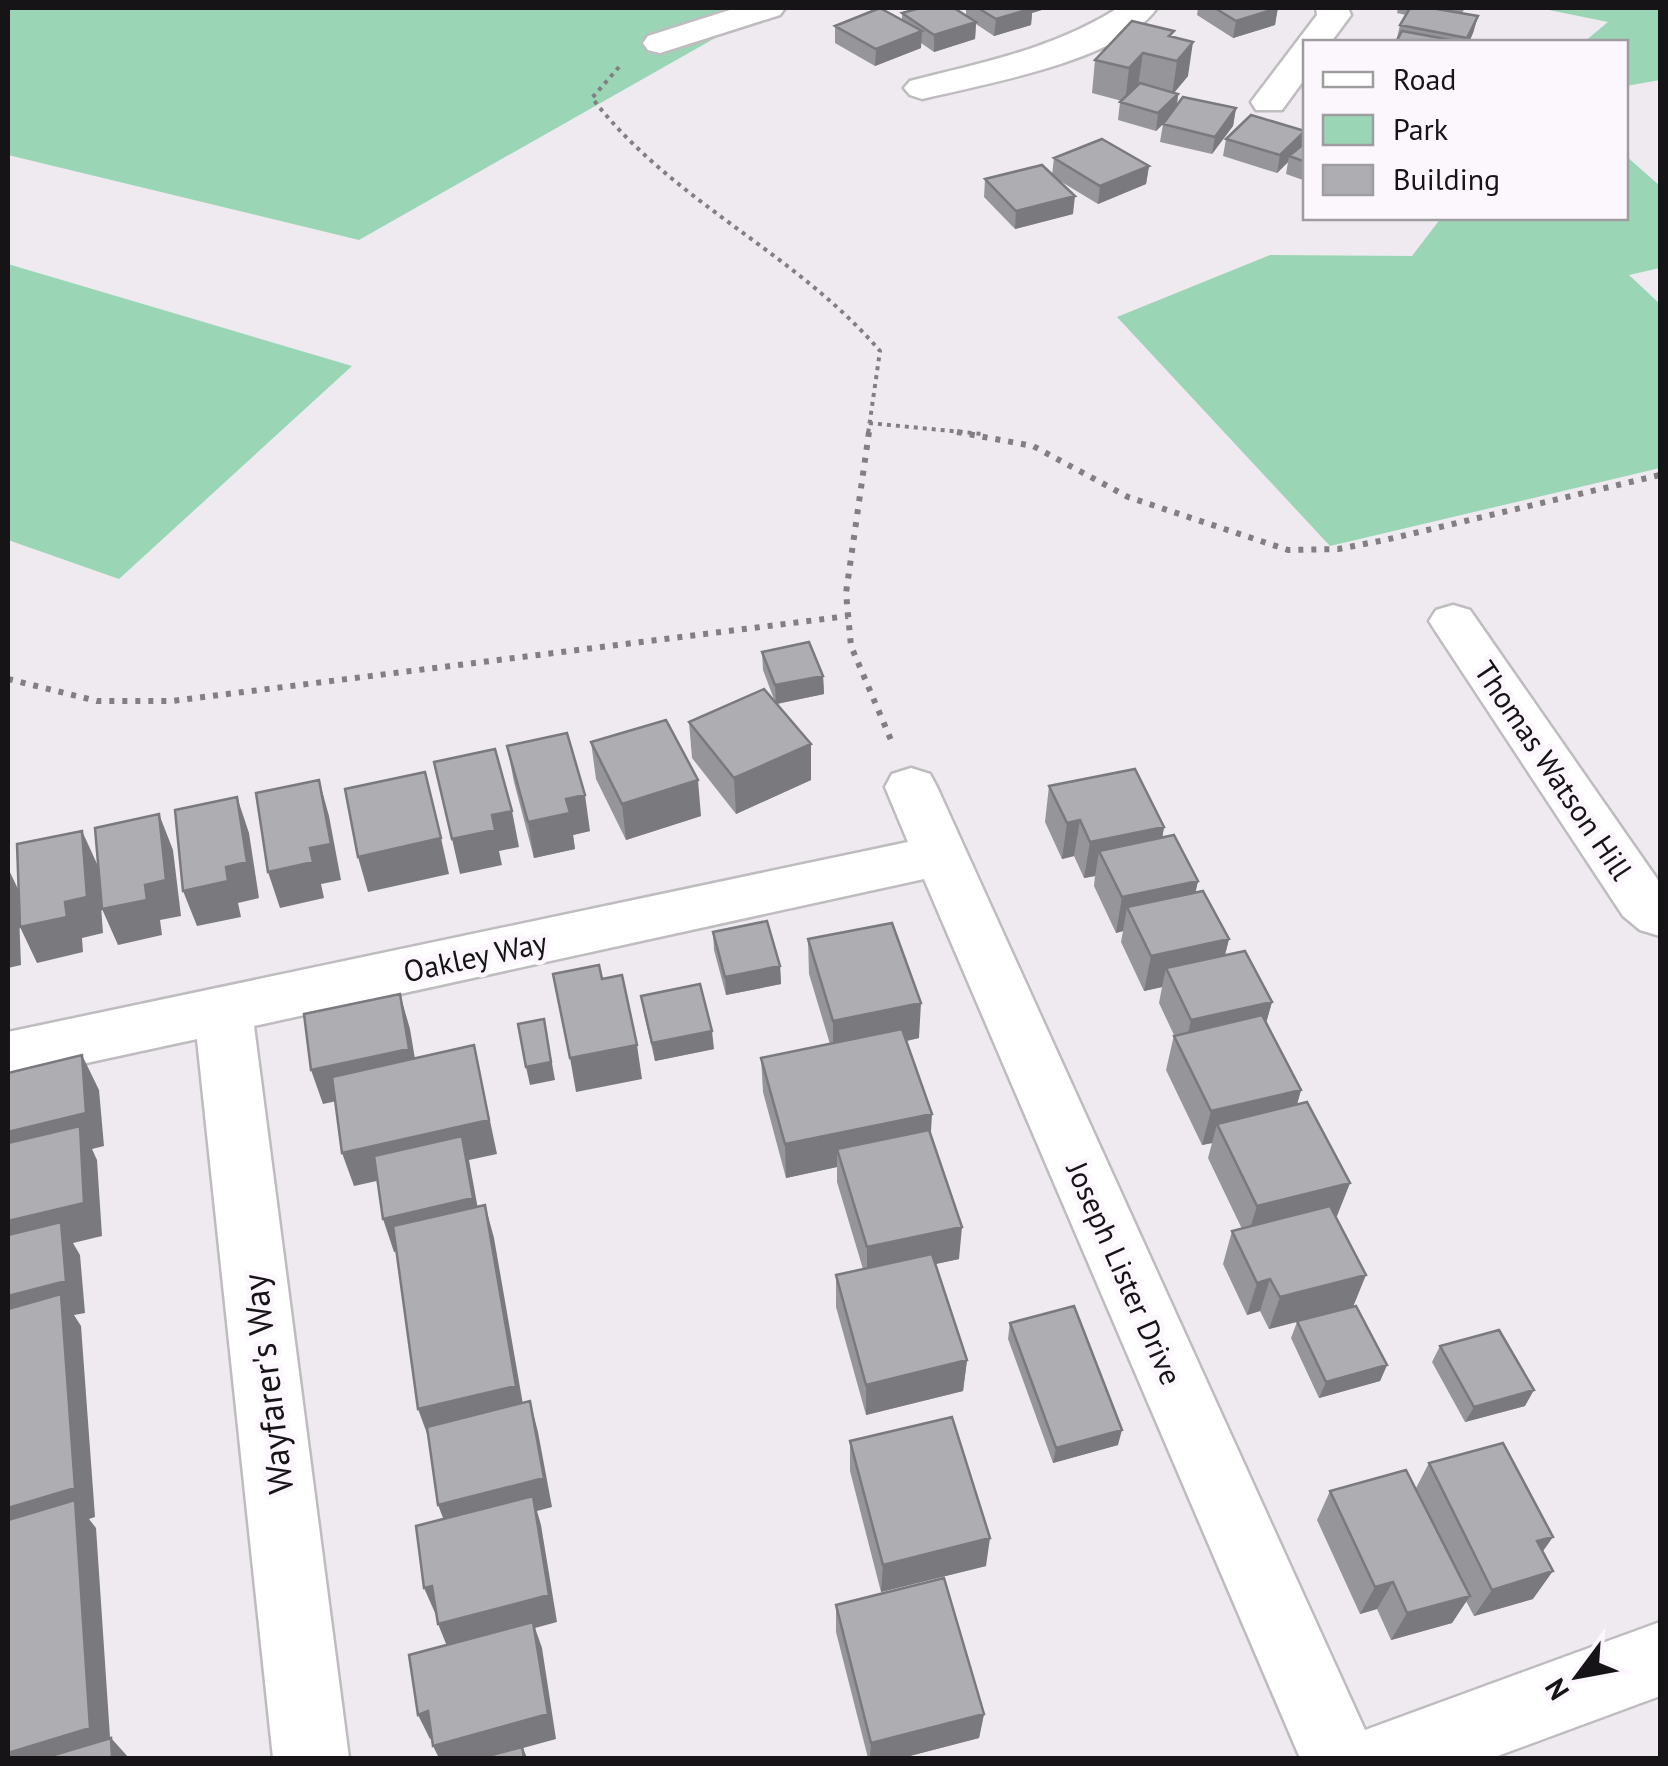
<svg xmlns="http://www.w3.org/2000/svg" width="1668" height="1766" viewBox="0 0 1668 1766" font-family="'PT Sans',sans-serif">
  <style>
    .green { fill: #9ad6b5 }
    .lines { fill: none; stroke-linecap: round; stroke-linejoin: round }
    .minor-casing { stroke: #bfbcc0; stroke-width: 5 }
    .path-far1 { stroke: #827f82; stroke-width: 4; stroke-dasharray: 4 5; stroke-linecap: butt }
    .path { stroke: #827f82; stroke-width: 6; stroke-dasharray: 5 8; stroke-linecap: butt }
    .minor { fill: #fff; fill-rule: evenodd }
    .wall { fill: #969599 }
    .shaded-wall { fill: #7a797d }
    .building { fill: #aeadb2; stroke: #7a797d; stroke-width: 2.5 }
    .labels { text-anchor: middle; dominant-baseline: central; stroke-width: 10; stroke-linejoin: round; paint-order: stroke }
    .street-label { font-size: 30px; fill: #161416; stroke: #fbf7fc }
    .near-street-label { font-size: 35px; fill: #161416; stroke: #fbf7fc }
  </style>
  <rect width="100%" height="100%" fill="#eeeaef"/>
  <path class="green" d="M8,8H768L359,240L8,155Z
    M1539,8H1660V80L1626,86V42H1584L1608,22Z
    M1626,156L1660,186V268L1629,275L1660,304V468L1330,546L1117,317L1270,255L1412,256L1441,218H1626Z
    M8,264L352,366L119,579L8,540Z"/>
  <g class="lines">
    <g class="minor-casing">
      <path id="minor" d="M736,8H785L780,15L660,53L648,50L643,43L648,36Z
        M1118,8H1157C1120,61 983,84 922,99L910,95L904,88L910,81C984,62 1053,49 1118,8Z
        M1316,8H1348L1351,15L1331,42H1306V77L1282,110H1256L1251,102L1317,15Z
        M1453,605L1470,610L1660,883V936L1640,930L1623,916L1436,632L1429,621L1436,610Z
        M911,768L930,774L937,787L1365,1730L1660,1622V1696L1492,1758H1300L924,879L254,1026L349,1758H273L197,1039L8,1080V1032L908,842L885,787L892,774Z"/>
    </g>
    <path class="path-far1" d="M619,67L592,98C673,203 794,251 880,351L868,434
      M869,423L982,434"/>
    <path class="path" d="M869,432L846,593L851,646L891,740
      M957,432L1033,446L1128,497L1288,550L1338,549L1385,540L1660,475
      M8,679L97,701H172L848,616"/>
    <use href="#minor" class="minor"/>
  </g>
  <path class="wall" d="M966,8H1048L1032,13L1031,25L994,36L976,24L975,39L934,52L921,43V48L875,66L835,43V26L902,20V13L966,15Z
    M1198,8H1277L1275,25L1233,38L1197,15Z
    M1398,8H1465L1462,13L1478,16L1473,33L1469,42H1396L1400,25L1406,15L1397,13Z
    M1173,38L1188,76L1174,93L1178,94L1177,106L1236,108L1233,126L1212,154L1160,142L1163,124L1156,131L1118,120L1120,102L1122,101L1092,93L1095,60Z
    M1226,139L1302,145L1306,142V181L1286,174L1288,162L1277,173L1223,156Z
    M1054,158L1149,166L1146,184L1098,204L1055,178L1073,214L1015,229L984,197L985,179L1052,175Z
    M762,652L823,676L824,694L777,704L811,744V780L736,814L692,758L689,722L775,702L763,670Z
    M591,742L701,816L626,840L596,779Z
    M507,746L590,831L573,835L575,849L534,858L514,782Z
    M1049,786L1164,827L1162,838L1198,881L1195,893L1229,939L1225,955L1272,1002L1266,1023L1301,1090L1297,1105L1350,1183L1336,1217L1353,1307L1387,1365L1380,1381L1319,1398L1291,1338L1297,1322L1269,1329L1260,1311L1247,1315L1223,1264L1232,1231L1242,1229L1208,1158L1212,1143L1202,1145L1166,1070L1174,1035L1159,1003L1162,987L1144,991L1121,942L1123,931L1116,933L1094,886L1095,876L1084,878L1074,856L1062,859L1045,822Z
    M713,932L780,966L781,984L726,995L714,950Z
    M808,939L919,1038L907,1041L930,1135L959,1259L935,1264L967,1360L963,1391L866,1415L836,1307V1275L863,1269L837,1182V1167L786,1178L763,1092L761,1058L830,1044L809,974Z
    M641,996L714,1049L655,1061L644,1014Z
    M1010,1323L1118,1445L1053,1463L1008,1339Z
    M1440,1346L1525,1406L1465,1422L1432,1362Z
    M850,1441L986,1566L881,1592L850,1471Z
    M1429,1463L1543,1552L1533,1599L1474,1616L1466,1601L1452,1623L1391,1640L1377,1609L1360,1614L1317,1520L1330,1491L1416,1488Z
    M836,1605L984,1714L979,1738L902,1758H868L836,1632Z"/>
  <path class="shaded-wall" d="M1029,8H1048L1032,13L1031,25L994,36L996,19Z
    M1278,8L1275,25L1233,38L1236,21Z
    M1478,16L1473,33L1469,42H1466Z
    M976,22L975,39L934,52V35Z
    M922,31L921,48L875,66L876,49Z
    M1193,42L1188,76L1172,95L1177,61Z
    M1143,53L1138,86L1125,102L1129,68Z
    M1178,94L1176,111L1156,131L1158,113Z
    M1236,108L1233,126L1212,154L1215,137Z
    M1305,131L1302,148L1289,156L1288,162L1277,173L1280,155Z
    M1149,166L1146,184L1098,204L1100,186Z
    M1075,196L1073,214L1015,229L1016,211Z
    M823,676L824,694L776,704L775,685Z
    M811,744V780L736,814L734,778Z
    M319,780L329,816L341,880L321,884L324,898L280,908L268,872L310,848Z
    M698,780L701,816L626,840L622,804Z
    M585,795L590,831L573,835L575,849L534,858L528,822L566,799Z
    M237,797L249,833L259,898L238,903L241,917L197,926L183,891L226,867Z
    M512,811L519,847L499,851L502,865L460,874L452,839L492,815Z
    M159,814L173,850L181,916L160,920L162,935L118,945L102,909L145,885Z
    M1080,820L1074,856L1062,859L1067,823Z
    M1164,827L1158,863L1099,851L1095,876L1084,878L1090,842Z
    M82,831L98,866L103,933L82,938L83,952L37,963L20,927L65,902Z
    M441,838L449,874L368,892L358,857Z
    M8,868L18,889L21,965L8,968Z
    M1198,881L1190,917L1127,907L1123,931L1116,933L1122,897Z
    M1229,939L1220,974L1166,968L1162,987L1144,991L1151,956Z
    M780,966L781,984L726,995L725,977Z
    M400,994L410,1029L419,1083L323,1104L311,1070Z
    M1272,1002L1262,1037L1183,1055L1191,1020Z
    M921,1003L919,1038L833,1056V1021Z
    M544,1019L555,1080L530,1085L526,1067Z
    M712,1031L714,1049L655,1061L652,1043Z
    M474,1045L497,1154L469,1160L482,1231L394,1252L383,1219L467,1161L354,1186L342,1153Z
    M637,1045L642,1079L576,1092L570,1058Z
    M82,1055L99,1090L104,1146L92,1149L97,1160L102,1236L73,1243L80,1255L85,1313L74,1315L81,1326L95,1517L89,1519L96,1528L111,1752L90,1758H8V1132Z
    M1301,1090L1291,1124H1217L1212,1143L1202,1145L1211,1111Z
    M932,1114L930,1148L837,1149V1167L786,1178L785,1144Z
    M1350,1183L1337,1216L1247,1238L1257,1206Z
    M485,1205L494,1238L525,1416L429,1439L418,1409Z
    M962,1227L959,1259L867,1279V1247Z
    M1366,1275L1353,1307L1269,1329L1280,1297Z
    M1270,1279L1260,1311L1247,1315L1257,1283Z
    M967,1360L963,1391L866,1415V1385Z
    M1387,1365L1380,1381L1319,1398L1326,1382Z
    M1534,1390L1525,1406L1465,1422L1474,1407Z
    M530,1401L538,1432L552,1507L537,1511L541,1525L557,1622L535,1628L542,1648L556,1739L523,1748L527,1758H439L433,1746L449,1651L438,1624L449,1533L438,1505Z
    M1122,1430L1118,1445L1053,1463L1056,1448Z
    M1553,1537L1534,1564L1537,1541Z
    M990,1538L986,1566L881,1592L883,1565Z
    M1553,1571L1533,1599L1474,1616L1492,1590Z
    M1393,1582L1377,1609L1360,1614L1375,1587Z
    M432,1586L444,1613L436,1615L424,1588Z
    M1470,1596L1452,1623L1391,1640L1407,1613Z
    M428,1711L440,1736L430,1739L418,1715Z
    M984,1714L979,1738L902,1758H870L871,1743Z
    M111,1738L129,1758H112Z"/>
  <path class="building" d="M880,8L922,31L876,49L835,26Z
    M920,8H954L976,22L934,35L902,13Z
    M978,8H1033L996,19Z
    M1215,8H1278L1236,21Z
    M1410,8H1431L1478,16L1467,38L1400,25Z
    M1132,21L1174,31L1169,36L1193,42L1177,61L1143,53L1129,68L1095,60Z
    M1402,31L1462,42H1396Z
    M1140,83L1178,94L1158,113L1120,102Z
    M1183,97L1236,108L1215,137L1163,124Z
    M1251,115L1305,131L1280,155L1226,139Z
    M1102,139L1149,166L1100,186L1054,158Z
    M1306,142V162L1289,156Z
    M1042,165L1075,196L1016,211L985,179Z
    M809,642L823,676L775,685L762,652Z
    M764,689L811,744L734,778L689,722Z
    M666,720L698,780L622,804L591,742Z
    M567,733L585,795L566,799L570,813L528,822L507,746Z
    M495,749L512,811L492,815L495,830L452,839L434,762Z
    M1135,769L1164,827L1090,842L1080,820L1067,823L1049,786Z
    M425,772L441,838L358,857L345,789Z
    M319,780L331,844L310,848L313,862L268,872L256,793Z
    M237,797L247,862L226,867L228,881L183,891L175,810Z
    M159,814L166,880L145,885L147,900L102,909L95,828Z
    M82,831L87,897L65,902L67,917L20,927L17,844Z
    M1174,835L1198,881L1122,897L1099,851Z
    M1203,891L1229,939L1151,956L1127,907Z
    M767,921L780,966L725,977L713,932Z
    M892,923L921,1003L833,1021L808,939Z
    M1245,951L1272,1002L1191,1020L1166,968Z
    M599,965L602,979L622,975L637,1045L570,1058L553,974Z
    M700,984L712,1031L652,1043L641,996Z
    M400,994L409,1049L311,1070L304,1014Z
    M1262,1015L1301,1090L1211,1111L1174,1036Z
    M544,1019L551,1062L526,1067L518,1024Z
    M902,1029L932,1114L785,1144L761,1058Z
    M474,1045L489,1120L342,1153L332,1077Z
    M82,1055L86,1113L8,1132V1073Z
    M1307,1102L1350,1183L1257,1206L1217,1124Z
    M80,1126L84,1203L8,1221V1143Z
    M929,1130L962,1227L867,1247L837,1149Z
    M462,1136L473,1198L383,1219L374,1156Z
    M485,1205L516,1386L418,1409L393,1226Z
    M1330,1206L1366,1275L1280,1297L1270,1279L1257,1283L1232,1231Z
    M61,1222L66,1281L8,1296V1235Z
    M932,1254L967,1360L866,1385L836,1275Z
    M61,1294L75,1488L8,1508V1309Z
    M1074,1306L1122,1430L1056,1448L1010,1323Z
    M1356,1306L1387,1365L1326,1382L1297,1321Z
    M1499,1330L1534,1390L1474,1407L1440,1346Z
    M530,1401L544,1478L438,1505L427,1427Z
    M952,1417L990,1538L883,1565L850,1441Z
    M1503,1443L1553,1537L1537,1541L1553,1571L1492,1590L1429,1463Z
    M1406,1470L1470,1596L1407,1613L1393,1582L1375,1587L1330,1491Z
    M533,1496L549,1595L438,1624L432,1586L424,1588L416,1526Z
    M75,1500L90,1728L8,1753V1520Z
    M944,1578L984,1714L871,1743L836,1605Z
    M533,1622L548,1714L433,1746L428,1711L418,1715L409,1655Z
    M111,1738L112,1758H44Z
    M522,1747L524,1758H480Z"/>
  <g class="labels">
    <g class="street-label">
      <text transform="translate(1554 770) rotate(56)">Thomas Watson Hill</text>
      <text transform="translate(475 956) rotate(-12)">Oakley Way</text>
      <text transform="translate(1125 1273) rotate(66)">Joseph Lister Drive</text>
    </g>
    <g class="near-street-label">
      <text transform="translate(267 1384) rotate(-97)">Wayfarer's Way</text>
    </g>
  </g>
  <rect width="1668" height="1766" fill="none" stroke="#161416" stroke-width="20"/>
  <rect x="1303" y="40" width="325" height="180" fill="#fbf7fc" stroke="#9f9ca0" stroke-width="2.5"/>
  <rect x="1323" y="72" width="50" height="15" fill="#ffffff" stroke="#9f9ca0" stroke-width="2.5"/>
  <text x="1393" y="90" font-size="30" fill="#161416">Road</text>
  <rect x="1323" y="115" width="50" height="30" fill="#9ad6b5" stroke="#9f9ca0" stroke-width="2.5"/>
  <text x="1393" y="140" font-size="30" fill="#161416">Park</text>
  <rect x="1323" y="165" width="50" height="30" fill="#aeadb2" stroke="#9f9ca0" stroke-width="2.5"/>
  <text x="1393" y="190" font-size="30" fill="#161416">Building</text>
  <g transform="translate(1578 1676) rotate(238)" stroke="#fbf7fc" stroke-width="8" paint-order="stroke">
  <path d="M0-8L18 38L0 25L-18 38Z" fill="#161416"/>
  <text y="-15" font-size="28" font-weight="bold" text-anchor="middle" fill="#161416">N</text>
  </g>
</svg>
